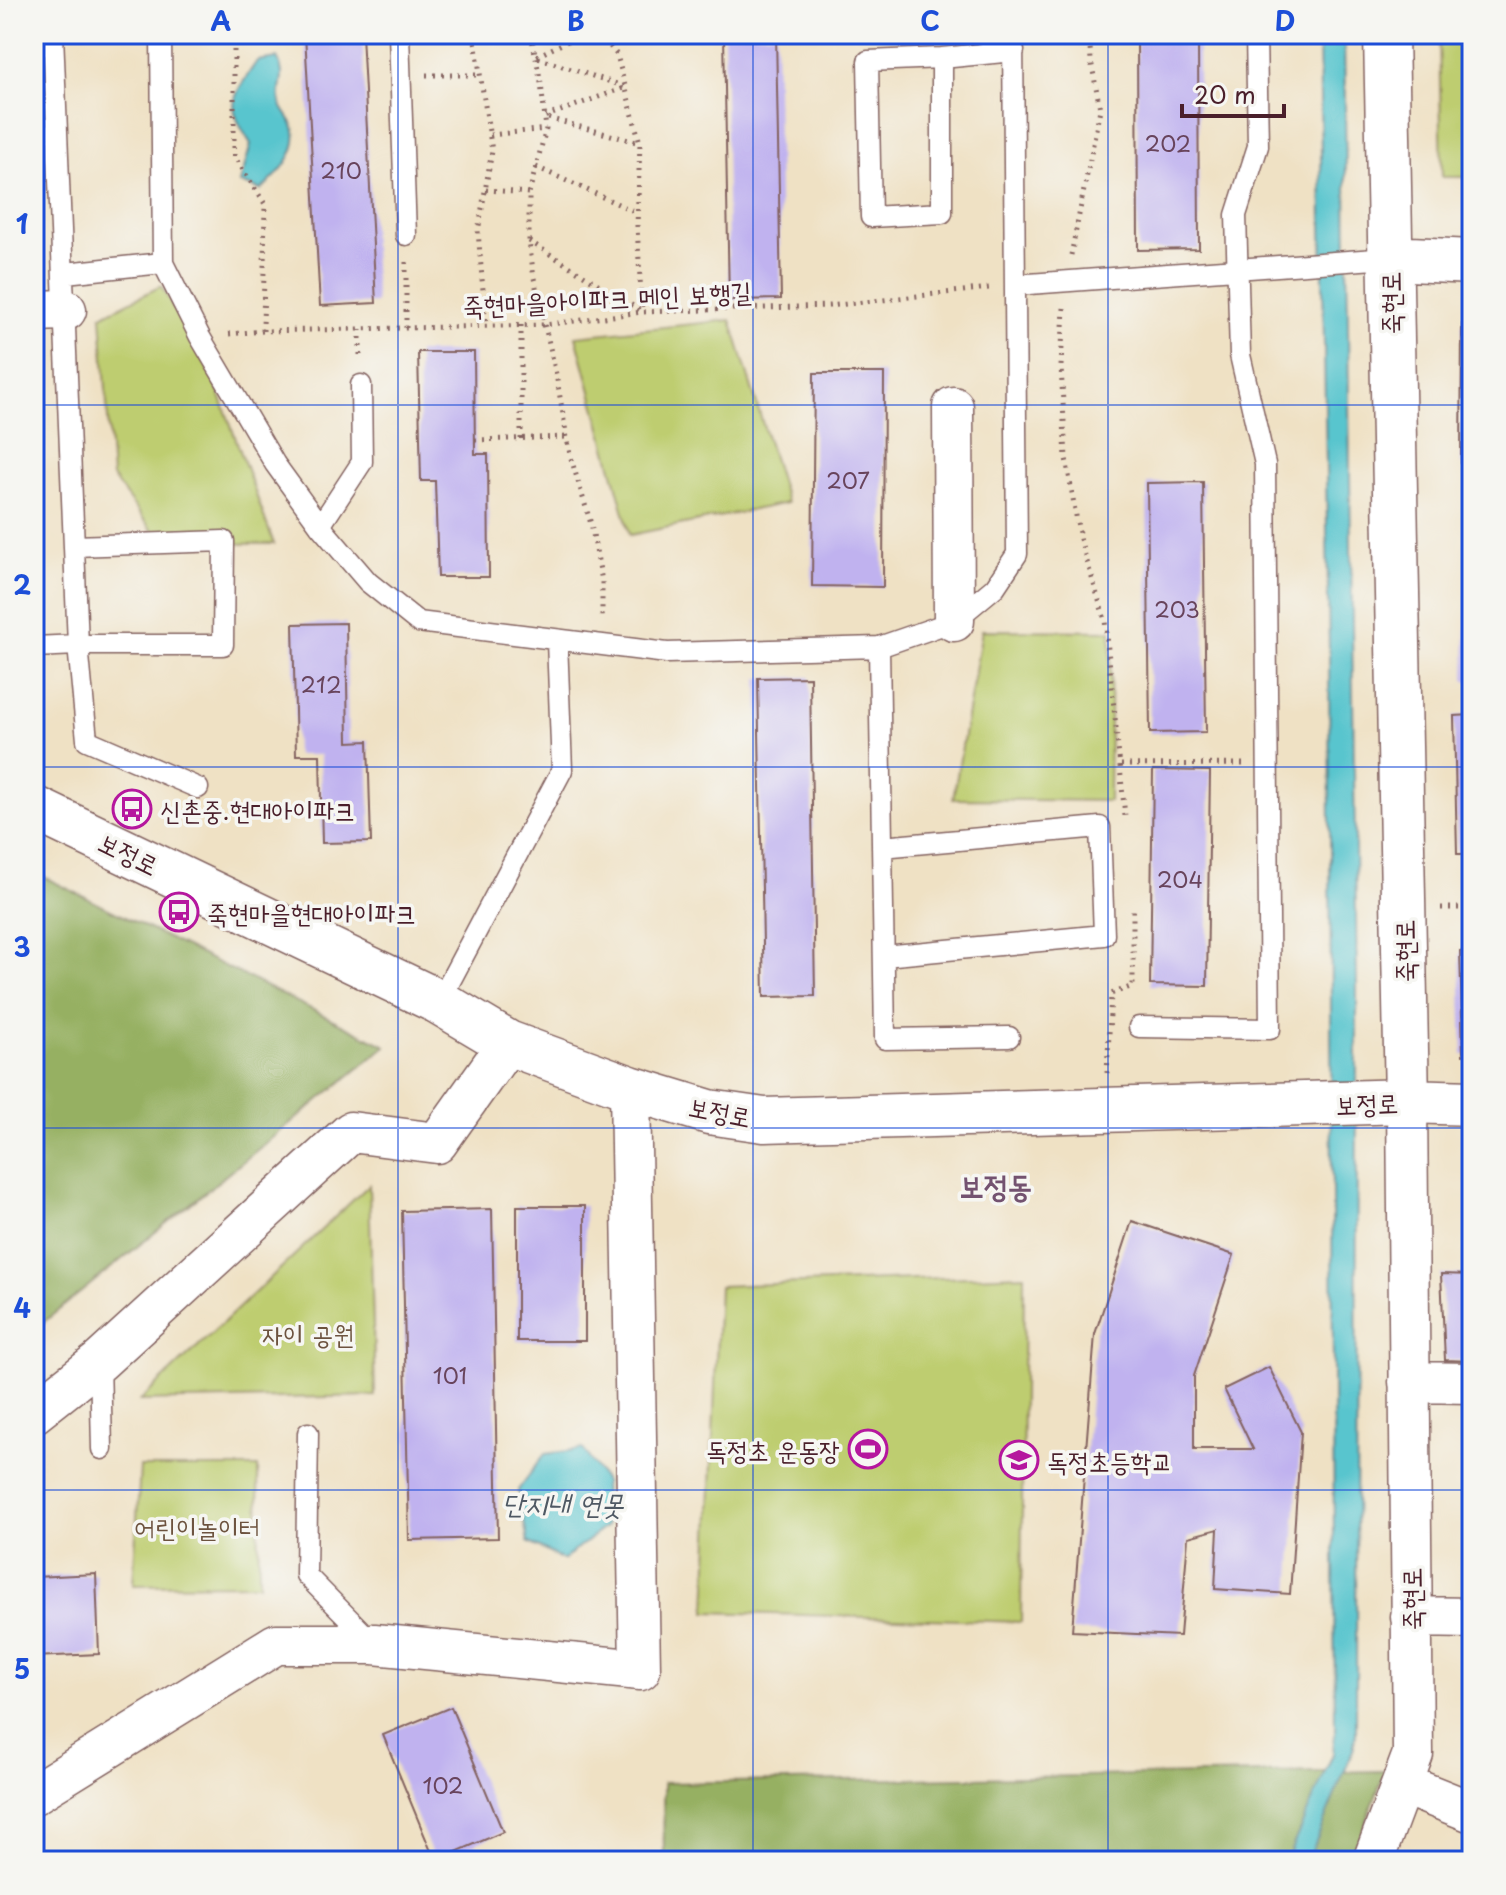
<svg xmlns="http://www.w3.org/2000/svg" width="1506" height="1895" viewBox="0 0 1506 1895" font-family="'Playpen Sans','Poor Story',sans-serif">
  <style>
    .green { fill: #becd6f; stroke: #84764d; stroke-width: 2 }
    .forest { fill: #96b062; stroke: #706846; stroke-width: 2 }
    .water { fill: #58c5ce; stroke: #51727c; stroke-width: 2 }
    .building { fill: #c0b2ef }
    .lines { fill: none; stroke-linecap: round; stroke-linejoin: round }
    .lane-casing { stroke: #846361; stroke-width: 23 }
    .street-casing { stroke: #846361; stroke-width: 43 }
    .secondary-casing { stroke: #846361; stroke-width: 47 }
    .path { stroke: #846361; stroke-width: 5; stroke-dasharray: 2 6; stroke-linecap: butt }
    .lane { stroke: #fff; stroke-width: 20 }
    .street { stroke: #fff; stroke-width: 40 }
    .secondary { stroke: #fff; stroke-width: 44 }
    .grid { fill: none; stroke: #1d4ed8; stroke-width: 2; stroke-opacity: 0.55 }
    .labels { text-anchor: middle; dominant-baseline: central; stroke-width: 7; stroke-linejoin: round; paint-order: stroke }
    .number-label { font-size: 22px; fill: #68445c }
    .street-label { font-size: 26px; fill: #4a1f2b; stroke: #f6f6f2 }
    .poi-label { font-size: 26px; fill: #4a1f2b; stroke: #f6f6f2; text-anchor: start }
    .park-label { font-size: 26px; fill: #6d533f; stroke: #f6f6f2 }
    .water-label { font-size: 28px; font-style: italic; fill: #4f5964; stroke: #f6f6f2 }
    .quarter-label { font-size: 30px; font-weight: bold; fill: #735270; stroke: #f6f6f2 }
    .neatline { fill: none; stroke: #1d4ed8; stroke-width: 3 }
    .grid-label { font-size: 26px; text-anchor: middle; font-weight: bold; fill: #1d4ed8 }
  </style>
  <rect width="100%" height="100%" fill="#f6f6f2"/>
  <filter id="ink" filterUnits="userSpaceOnUse"><feTurbulence type="fractalNoise" baseFrequency=".0125" numOctaves="2"/><feDisplacementMap in="SourceGraphic" scale="16" xChannelSelector="R" yChannelSelector="G"/><feConvolveMatrix kernelMatrix="1 2 1 2 8 2 1 2 1" color-interpolation-filters="sRGB"/></filter>
  <filter id="wash" filterUnits="userSpaceOnUse"><feTurbulence type="fractalNoise" baseFrequency=".006" numOctaves="4" result="noise"/><feDisplacementMap in="SourceGraphic" scale="32" xChannelSelector="R" yChannelSelector="G"/><feGaussianBlur stdDeviation="1.8" result="paint"/><feColorMatrix in="noise" values="0 0 0 0 0 0 0 0 0 0 0 0 0 0 0 0 0 1.4 0 .05"/><feComposite in="paint" operator="in"/></filter>
  <g filter="url(#wash)">
    <rect width="100%" height="100%" fill="#efe1c4"/>
    <path class="green" d="M1439,34H1472V177H1442Z
      M161,286L214,379L274,544L170,543L152,530L112,477L101,316Z
      M731,320L787,503L630,535L576,336Z
      M982,630L1111,631L1109,801L953,799Z
      M369,1185L375,1396L140,1401Z
      M1024,1275L1021,1622L706,1612L719,1286Z
      M140,1467H258L259,1584L133,1585Z"/>
    <path class="forest" d="M34,872L386,1046L34,1330Z
      M1385,1771L1352,1861H664L663,1783Z"/>
    <path class="water" d="M1319,34H1344L1357,991L1356,1734L1353,1750L1308,1861H1286L1333,1754L1335,1732L1329,654Z
      M277,58C288,79 277,83 280,102C282,112 293,120 295,131C299,154 276,177 261,190L240,183L251,144C225,103 231,100 257,61Z
      M583,1449L604,1480L606,1526L563,1560L528,1542L518,1490L545,1454Z"/>
    <g id="blocks">
      <path class="building" d="M305,34H362L376,303L320,306Z
        M724,34H776L781,299L729,300Z
        M1137,34H1198L1199,249L1138,250Z
        M1462,324H1472V464H1461Z
        M418,352H474L475,454H488L489,577H438L435,481H421Z
        M814,373H884L883,587L812,586Z
        M1203,482L1206,732L1150,733L1147,483Z
        M1468,510H1472V681H1465Z
        M346,623L348,742L368,741L371,842L322,843L320,755H296L293,624Z
        M810,677L815,996L764,997L758,678Z
        M1472,715V854H1457L1454,716Z
        M1153,770L1210,771L1207,986L1150,985Z
        M1472,950V1054L1463,1055L1460,951Z
        M517,1206H585V1341H517Z
        M492,1209L498,1538L409,1540L402,1211Z
        M1132,1221L1234,1255L1194,1376V1449H1253L1224,1389L1269,1367L1301,1432L1290,1594L1215,1589L1218,1529L1188,1537L1180,1636L1072,1631L1095,1334Z
        M1441,1274L1472,1275V1361L1445,1360Z
        M96,1574L99,1654L34,1657V1577Z
        M451,1707L503,1832L435,1861L383,1735Z"/>
    </g>
  </g>
  <g filter="url(#ink)">
    <use href="#blocks" fill-opacity="0" stroke="#846361" stroke-width="2"/>
    <g class="lines">
      <g class="lane-casing">
        <path id="lane" d="M161,34L163,263L200,337L275,464L320,526L368,582L418,622L667,653L879,647L954,621L995,587L1017,554L1013,34
          M399,34L406,235
          M942,58L868,61L871,217L942,213V58L1014,51
          M65,273L163,263
          M1015,285L1389,258
          M320,526L362,462L361,385
          M74,546L224,541L223,645H78L87,740L198,788
          M34,647L78,645L53,34
          M879,647L885,1039L1009,1037
          M882,847L1100,827L1104,935L884,956
          M439,1002L562,770L557,641
          M1139,1027L1270,1029L1265,464L1240,355L1236,215L1258,146L1256,34
          M100,1361L102,1449
          M308,1433L306,1575L371,1641"/>
      </g>
      <g class="street-casing">
        <path id="street" d="M34,311L66,310
          M953,407L954,621
          M1409,1382L1472,1383
          M34,1413L100,1361L351,1132L437,1143L508,1043
          M1411,1617L1472,1618
          M1402,1784L1472,1812
          M34,1794L276,1644H374L640,1670L630,1088
          M1373,1861L1413,1754L1407,1101"/>
      </g>
      <g class="secondary-casing">
        <path id="secondary" d="M1386,34L1407,1101
          M1389,258L1472,262
          M34,808L439,1002L508,1043L630,1088L709,1112L764,1120L1407,1101L1472,1103"/>
      </g>
      <path class="path" d="M234,34V156L265,204L263,331
        M474,34L492,151L478,231L486,326
        M531,34L541,83L546,129L529,193V241L534,278L556,374L570,455L591,524L602,581V621
        M582,34L535,57L626,87L544,117L640,143
        M600,34L617,55L640,143L637,226L642,312
        M426,75H481
        M490,135L546,129
        M536,167L638,213
        M486,190L529,193
        M529,241L641,311
        M1071,255L1100,109L1091,60L1089,34
        M1064,308L1061,366L1066,458L1080,539L1105,620L1125,816
        M521,325V439
        M406,328V260
        M360,329V360
        M229,334L263,331L544,325L642,312L829,306L989,288
        M475,440L567,437
        M1121,765L1244,764
        M1441,908H1472
        M1107,1073L1111,994L1133,986V910"/>
      <use href="#lane" class="lane"/>
      <use href="#street" class="street"/>
      <use href="#secondary" class="secondary"/>
    </g>
  </g>
  <path class="grid" d="M398,34V1861M753,34V1861M1108,34V1861M34,405H1472M34,767H1472M34,1128H1472M34,1490H1472"/>
  <defs>
    <g id="bus-ring" transform="scale(2)"><circle r="9.5" fill="#f6f6f2" stroke="#b5179e" stroke-width="1.5"/><path d="M-5-6H5V4H4V6H2V4H-2V6H-4V4H-5ZM-3.5-4V0h7V-4ZM-3.5 1.2v1.5H-2V1.2ZM2 1.2v1.5H3.5V1.2Z" fill="#b5179e"/></g>
    <g id="stadium-ring" transform="scale(2)"><circle r="9.5" fill="#f6f6f2" stroke="#b5179e" stroke-width="1.5"/><path d="M0-5a6.5 5 0 1 0 0 10a6.5 5 0 1 0 0-10ZM-3.5-1.8h7v3.6h-7Z" fill="#b5179e"/></g>
    <g id="school-ring" transform="scale(2)"><circle r="9.5" fill="#f6f6f2" stroke="#b5179e" stroke-width="1.5"/><path d="M0-5L7-2L0 1L-7-2ZM-4 1L0 2.5L4 1V4Q0 6-4 4Z" fill="#b5179e"/></g>
  </defs>
  <g fill-rule="evenodd">
    <use href="#bus-ring" x="132" y="809"/>
    <use href="#bus-ring" x="179" y="912"/>
    <use href="#stadium-ring" x="868" y="1449"/>
    <use href="#school-ring" x="1019" y="1460"/>
  </g>
  <g class="labels">
    <g class="number-label">
      <text x="1168" y="142">202</text>
      <text x="341" y="169">210</text>
      <text x="848" y="479">207</text>
      <text x="1177" y="608">203</text>
      <text x="321" y="683">212</text>
      <text x="1180" y="878">204</text>
      <text x="450" y="1374">101</text>
      <text x="443" y="1784">102</text>
    </g>
    <g class="street-label">
      <text transform="translate(607 298) rotate(-3)">죽현마을아이파크 메인 보행길</text>
      <text transform="translate(1390 303) rotate(-91)">죽현로</text>
      <text transform="translate(129 853) rotate(26)">보정로</text>
      <text transform="translate(1404 951) rotate(-91)">죽현로</text>
      <text transform="translate(1367 1103) rotate(-2)">보정로</text>
      <text transform="translate(720 1111) rotate(11)">보정로</text>
      <text transform="translate(1411 1599) rotate(-91)">죽현로</text>
    </g>
    <g class="poi-label">
      <text x="160" y="809">신촌중.현대아이파크</text>
      <text x="207" y="912">죽현마을현대아이파크</text>
      <text x="840" y="1449" text-anchor="end">독정초 운동장</text>
      <text x="1047" y="1460">독정초등학교</text>
    </g>
    <g class="park-label">
      <text x="308" y="1333">자이 공원</text>
      <text x="197" y="1526">어린이놀이터</text>
    </g>
    <g class="water-label">
      <text x="563" y="1502">단지내 연못</text>
    </g>
    <g class="quarter-label">
      <text x="996" y="1184">보정동</text>
    </g>
  </g>
  <rect width="1506" height="1895" fill="none" stroke="#f6f6f2" stroke-width="88"/>
  <path d="M1182 104v12h102v-12" fill="none" stroke="#4a1f2b" stroke-width="4"/>
  <text x="1194" y="104" font-size="24" fill="#4a1f2b" stroke="#f6f6f2" stroke-width="6" paint-order="stroke">20 m</text>
  <rect x="44" y="44" width="1418" height="1807" class="neatline"/>
  <g class="grid-label">
    <text x="221" y="31">A</text>
    <text x="576" y="31">B</text>
    <text x="930" y="31">C</text>
    <text x="1285" y="31">D</text>
    <text x="22" y="234">1</text>
    <text x="22" y="595">2</text>
    <text x="22" y="957">3</text>
    <text x="22" y="1318">4</text>
    <text x="22" y="1679">5</text>
  </g>
</svg>
